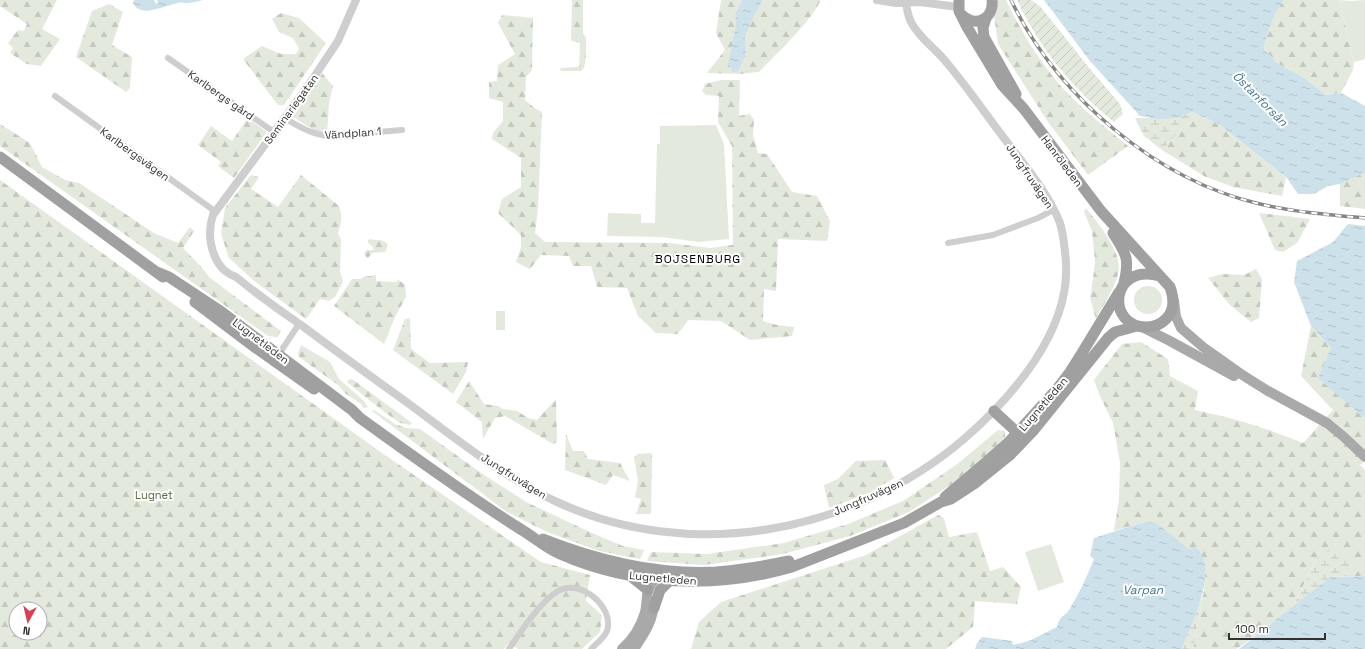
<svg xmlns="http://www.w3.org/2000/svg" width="1365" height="649" viewBox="0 0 1365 649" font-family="'Space Grotesk',sans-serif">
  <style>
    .green { fill: #e4e9dd }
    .forest { fill: url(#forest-firs); fill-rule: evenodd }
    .wetland { fill: url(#wetland-marsh) }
    .garden { fill: url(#garden-furrows) }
    .water { fill: url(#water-ripples) }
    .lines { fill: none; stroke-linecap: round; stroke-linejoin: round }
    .minor { stroke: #cecece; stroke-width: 6 }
    .tertiary { stroke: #cecece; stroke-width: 8 }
    .primary { stroke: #a9a9a9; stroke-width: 10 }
    .trunk { stroke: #a0a0a0; stroke-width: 11 }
    .rail-casing { stroke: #868686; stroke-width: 3.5 }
    .rail { stroke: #fff; stroke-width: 2; stroke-dasharray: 6; stroke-linecap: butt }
    .labels { text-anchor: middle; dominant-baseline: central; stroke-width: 4; stroke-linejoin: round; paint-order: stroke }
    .street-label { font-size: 11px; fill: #313131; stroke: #fff }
    .park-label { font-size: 11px; fill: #566a40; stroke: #fff }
    .water-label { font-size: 12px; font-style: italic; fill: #42768f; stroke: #fff }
    .neighbourhood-label { font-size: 12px; letter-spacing: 1px; fill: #000; stroke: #fff }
  </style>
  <defs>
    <pattern id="forest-firs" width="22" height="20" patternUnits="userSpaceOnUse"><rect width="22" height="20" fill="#e4e9dd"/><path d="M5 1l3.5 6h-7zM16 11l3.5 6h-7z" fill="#c4c8be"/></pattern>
    <pattern id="wetland-marsh" width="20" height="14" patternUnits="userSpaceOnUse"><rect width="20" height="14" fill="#e4e9dd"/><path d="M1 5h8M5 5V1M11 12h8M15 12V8" fill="none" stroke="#c4c8be"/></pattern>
    <pattern id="garden-furrows" width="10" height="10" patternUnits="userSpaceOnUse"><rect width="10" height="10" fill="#e4e9dd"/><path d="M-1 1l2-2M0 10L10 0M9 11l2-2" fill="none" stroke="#c4c8be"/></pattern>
    <pattern id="water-ripples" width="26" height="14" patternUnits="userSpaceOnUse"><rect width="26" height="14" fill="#cde1eb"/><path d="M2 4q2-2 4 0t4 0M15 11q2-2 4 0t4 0" fill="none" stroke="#b0c2ca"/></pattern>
  </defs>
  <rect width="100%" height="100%" fill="#fff"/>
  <path class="green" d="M1339,0L1351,1L1365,0V59L1354,62Z
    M716,125L724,144L729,239L699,242L662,237L607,236L608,213L641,214V223H655L657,144H660V126Z
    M1134 300a14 14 0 1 1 28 0a14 14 0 1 1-28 0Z
    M496,311H505V330H496Z
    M1051,544L1064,582L1038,591L1025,552Z"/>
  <path class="forest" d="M0,0H57L42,29L60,39L41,66L27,64L10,53L13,48L8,43L18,30L24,31L27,24L0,6Z
    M572,0H583V33L586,38V57L584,68L581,71H561L560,69L561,68L579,67L580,43L572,41L571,39Z
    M721,0H742L735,14L736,25L746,50L745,37L754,16L763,0H821C808,25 779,51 759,72L740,74L707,73L725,50L716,33Z
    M997,0H1006C1020,30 1038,59 1060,85C1080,108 1105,127 1128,146L1088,175L1048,122L998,44L994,15Z
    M1284,0H1339L1354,62L1353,70L1341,93L1326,95L1303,77L1278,64L1264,49C1267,30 1273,15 1284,0Z
    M109,4L123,12L112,45L132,57L130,88L126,92L76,57L92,11Z
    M281,13L299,18L326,43L284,105H278L243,59L262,46L281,54H296L299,49L293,38L279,32L272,19Z
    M502,15L533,18L532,70L526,77L525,100L536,109L542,112L538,208L535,233L545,242L670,243L710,248L733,245L732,146L718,122L719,96L706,95L702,91L705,84L721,80H740L739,116L750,114L754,120L753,135L758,153L767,154L792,192L817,196L830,221L827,241L778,239L776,291L764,289L763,321L777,325L794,327L792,336L750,340L721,321L688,320L678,334L656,333L638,316L627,288L597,287L591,266H573L569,256L541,255L530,269L516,262L521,247V235L498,213L502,199L521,187V158L492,139L493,133L503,121V102L489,98V82L497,81L498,65L515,54L498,23Z
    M322,73L333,86L329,103L327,134L314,130L293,117Z
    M1201,116L1220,125L1286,177L1282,196L1233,187L1204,176L1162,150L1182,128Z
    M248,118L267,132L234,178L218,166L221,162L198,145L211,126L232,141Z
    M0,124L30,143L42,167L65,180L79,183L154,233L178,243L190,227L194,231L183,248C192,258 202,266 209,277L281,331L277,337L268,336L0,146Z
    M1363,173L1365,175V209L1340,206V184Z
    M251,175L259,177L251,189L278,207L301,175L339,206C343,216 341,223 338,233L341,240L340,271L343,282L335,297L329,301L320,299L306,319L253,280L229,258L221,234L225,208Z
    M0,180L382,453L541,562L590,575L586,601L602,615L600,632L582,649H518L509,643L504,649H0ZM16,609H40V633H16Z
    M1086,208C1098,223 1124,254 1118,274C1114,290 1103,304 1096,319L1090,298L1093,279L1095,261L1092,231L1084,212Z
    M1259,213L1310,219L1297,243L1283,252L1275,250Z
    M371,239L374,240C379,239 384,241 388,244L386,251L383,252L372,253L369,257L367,258L364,253L367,250H373V247L368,243V240Z
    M1256,269L1262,279L1259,318L1251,322L1230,305L1208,278L1222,274L1244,275Z
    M376,275V281L396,282L398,280L405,284L406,297L395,317L384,344L334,306L352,279H361L363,277Z
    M410,318L411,349L430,363L468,362L466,372L453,394L393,350L405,319Z
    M1311,326L1331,348L1319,378L1365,419V460L1360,465L1365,470V576H1352L1350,562L1317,558L1292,608L1240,647L1236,649H1193L1204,591L1205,565L1189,549L1178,541L1144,522L1114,531L1119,499L1120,462L1113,423L1100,396L1094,380L1122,344L1141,342L1168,359L1170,376L1198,391L1195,410C1233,418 1267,428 1303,443L1333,410L1301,376Z
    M301,345L330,362L339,379L364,401L368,407L363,408L361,404L346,394L338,385L299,357L298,353Z
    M352,379L412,423L410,425L400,423L383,411L348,383V380Z
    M469,381L484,404L498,406L503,409L517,411L528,418L537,420L556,399L557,442L553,444L505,416L495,418L483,439L482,422L456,402Z
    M374,410L395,424L406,428L420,429L484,475L528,503L592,533L623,546L644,550L640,559L599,551L547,532L507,512L372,411Z
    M998,430L1005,431V438L966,475L909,512L850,536L783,554L704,565L647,561L651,552L707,554L784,543L848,524L903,501L956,465Z
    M566,434L573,451H584L588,459L620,463L630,481L613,475L606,485L565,470Z
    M651,453L652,456L651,514H636L641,499L635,497L638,481L634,457L638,454Z
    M885,460L894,478L869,493L829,508L824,485L838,479L856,461Z
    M938,515L944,518L949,537L977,532L990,571L1003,567L1021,587L1017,604L975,601L973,627L946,649H691L699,622L721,602L866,555Z"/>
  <path class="wetland" d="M1193,112L1201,116L1182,128L1162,150L1144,136L1135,118H1176Z
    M1335,546L1350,562L1352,576L1330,577L1292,608L1317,558Z
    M1204,591L1193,649H1182Z"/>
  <path class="garden" d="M1017,0H1031L1040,6L1090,69L1120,104L1123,114L1114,122C1072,88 1040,49 1017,0Z"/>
  <path class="water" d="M134,0H154L156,4L158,3L157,0H203C198,1 192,3 187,3C184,3 181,2 178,3C165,5 141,19 133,3Z
    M742,0H763L754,16L745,37L746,50L743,61L738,71L733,72L728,64L736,25L735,14Z
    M1044,0H1284C1273,15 1267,31 1264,49L1278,64L1303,77L1326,95L1341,93L1365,106V175L1363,173L1340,184L1328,186L1314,194H1298L1286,177L1220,125L1193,112L1176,118L1157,119L1140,116L1090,61Z
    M1348,224L1365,226V419L1318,378L1331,348L1311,326L1294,282L1297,261L1333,242Z
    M1144,522L1156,523L1189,549L1195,547C1221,566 1191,625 1182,649H975L977,643L982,637L1012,641L1013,645L1029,641L1057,627C1060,615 1063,618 1069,610C1079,594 1087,577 1094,559L1090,556L1094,538Z
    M1365,576V649H1239L1330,577Z"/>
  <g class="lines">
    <path class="minor" d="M168,58L274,132
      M55,96L216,212
      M284,118C300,127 312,135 330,136L402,130
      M948,243L993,235L1038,218L1053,210
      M279,354L299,324
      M509,649C521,631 540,602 558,591C580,578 615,607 607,631C604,638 596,644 591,649"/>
    <path class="tertiary" d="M356,0L338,41L306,89L213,215C207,232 210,255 223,269C226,272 231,275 236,277C257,294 279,310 301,325C332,348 363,371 394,393C447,431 498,475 557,502C691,564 854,533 964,439C1012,397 1070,332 1066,263C1065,250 1064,236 1060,223C1048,192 1024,165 1004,138C985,113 967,87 947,63C936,49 919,38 911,22C908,16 907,9 906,3
      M877,0L896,3L920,2L958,7"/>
    <path class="primary" d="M1174,301L1176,317L1181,328L1203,347L1244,376L1268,391L1327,423L1344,437L1365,457
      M1142,327L1170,341L1234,376
      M622,649C633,639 641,626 645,612C647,605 646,597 648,591C649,587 652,583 654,579
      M634,649C644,634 654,620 654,601"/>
    <path class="trunk" d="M959,0V11L967,27L1002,85L1024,109L1101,211L1170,287C1174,298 1175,310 1166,319C1161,324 1154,327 1147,327C1106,328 1109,262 1160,276
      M962,15C976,28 994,19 992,0
      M986,18L983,28L984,37L1016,94
      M0,157L163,277
      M1113,233C1126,254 1130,258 1124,283
      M157,272L169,277L219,310L352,410L360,418C413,456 466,495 522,530C535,538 546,548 560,554C633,586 716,589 792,567L904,523L941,502L951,499L974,484L1010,455L1033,431L1108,338L1115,332L1137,326
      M195,302L256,348L314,389
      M994,411L1023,438
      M945,497L983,465L1008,443L1057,389L1070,372L1082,353L1119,292
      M543,539C599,561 656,575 716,572C741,570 765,566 789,561
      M633,578L648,590
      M654,608L660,590L670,580"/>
    <g class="rail-casing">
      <path id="rail" d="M1011,0C1057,96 1156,180 1260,204C1294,212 1330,215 1365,218"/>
    </g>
    <use href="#rail" class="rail"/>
  </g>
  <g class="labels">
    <g class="street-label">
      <text transform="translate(221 95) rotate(35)">Karlbergs gård</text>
      <text transform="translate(291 109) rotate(-54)">Seminariegatan</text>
      <text transform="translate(353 133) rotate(-4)">Vändplan 1</text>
      <text transform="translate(135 154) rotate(36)">Karlbergsvägen</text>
      <text transform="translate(1062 161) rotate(53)">Hanröleden</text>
      <text transform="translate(1030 176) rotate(56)">Jungfruvägen</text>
      <text transform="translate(261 341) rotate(37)">Lugnetleden</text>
      <text transform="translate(1043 404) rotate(-49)">Lugnetleden</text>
      <text transform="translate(514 476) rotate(32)">Jungfruvägen</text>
      <text transform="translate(868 497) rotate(-24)">Jungfruvägen</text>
      <text transform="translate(663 578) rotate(5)">Lugnetleden</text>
    </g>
    <g class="park-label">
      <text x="154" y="495">Lugnet</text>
    </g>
    <g class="water-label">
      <text transform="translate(1260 99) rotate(45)">Östanforsån</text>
      <text x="1143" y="590">Varpan</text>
    </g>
    <g class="neighbourhood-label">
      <text x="698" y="259">BOJSENBURG</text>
    </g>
  </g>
  <g transform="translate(28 621) rotate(188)"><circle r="19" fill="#ffffff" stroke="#adadad"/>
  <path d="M0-3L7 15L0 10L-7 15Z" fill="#db3f54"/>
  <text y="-6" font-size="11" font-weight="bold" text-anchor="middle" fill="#313131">N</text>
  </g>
  <path d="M1229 633v6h96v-6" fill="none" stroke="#313131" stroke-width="2"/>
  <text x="1235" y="633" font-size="12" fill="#313131" stroke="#ffffff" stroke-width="3" paint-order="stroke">100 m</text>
</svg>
